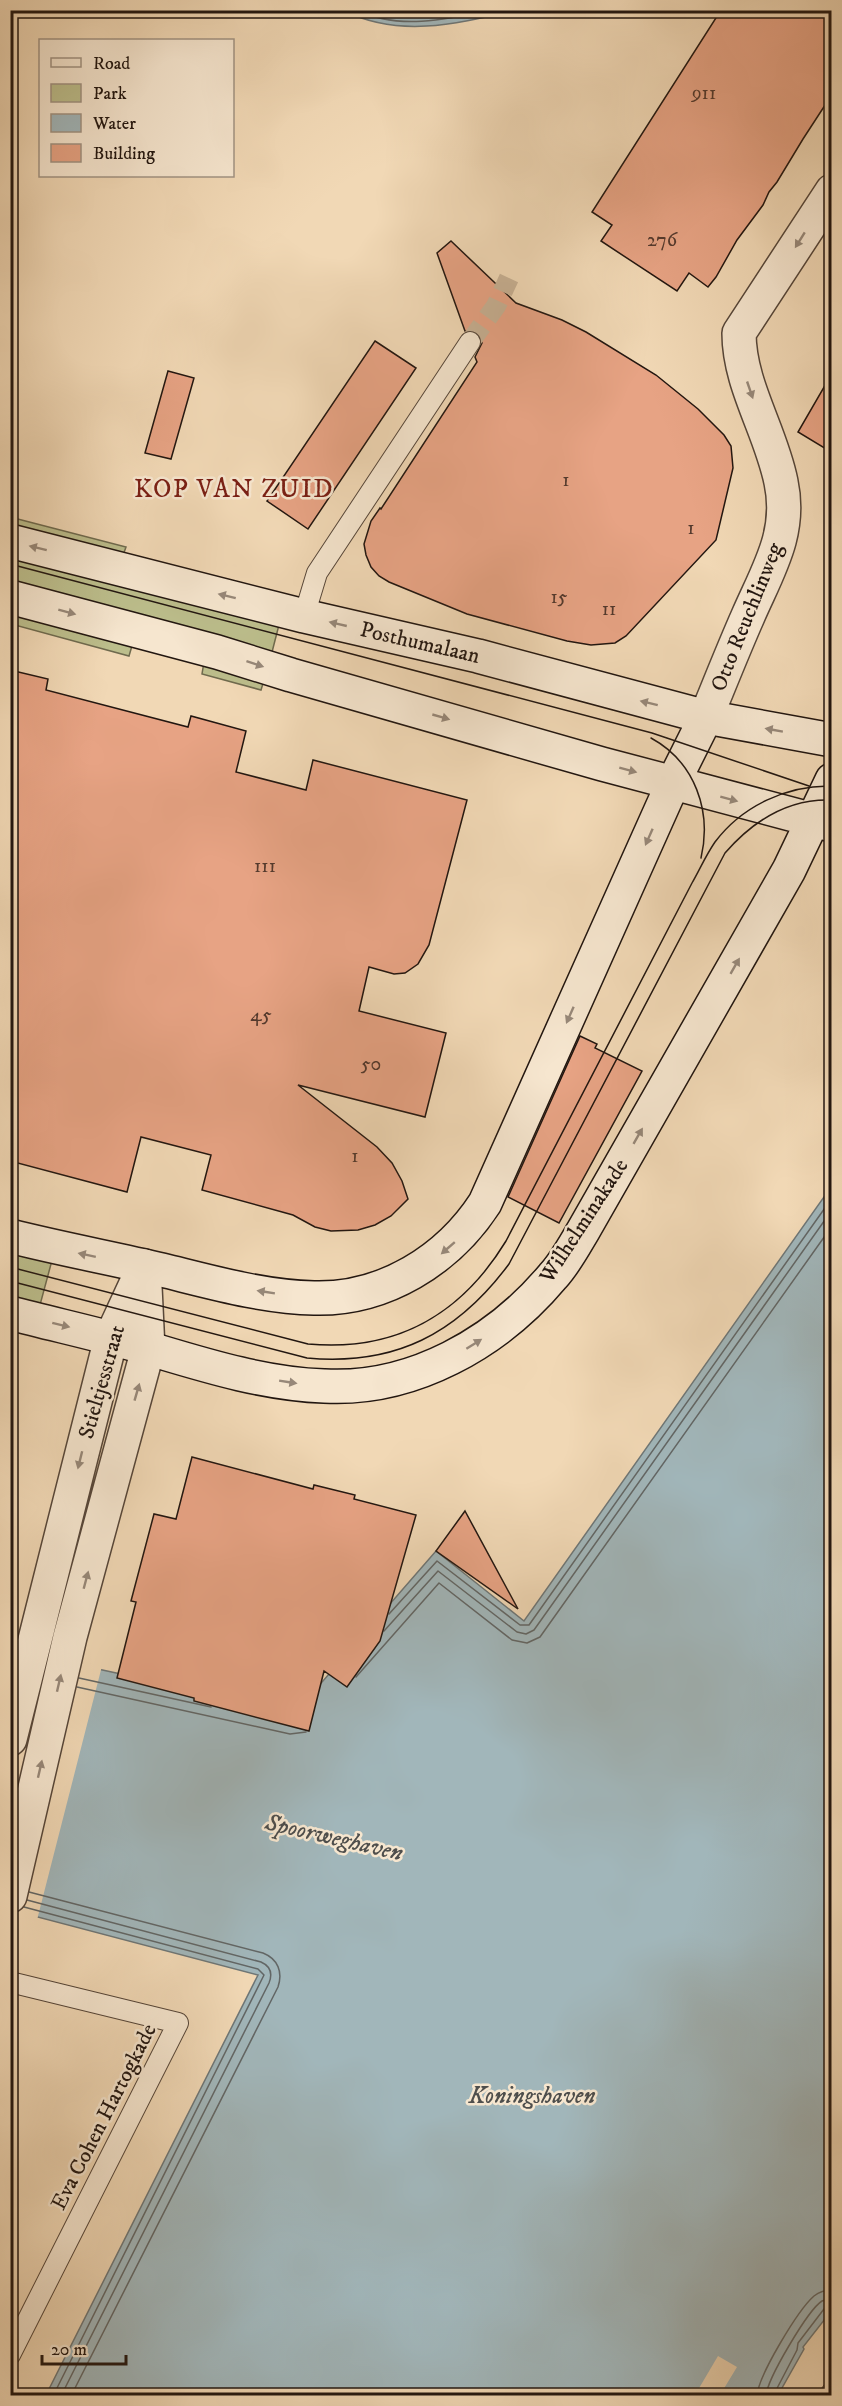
<svg xmlns="http://www.w3.org/2000/svg" width="842" height="2406" viewBox="0 0 842 2406" font-family="'IM FELL DW Pica',serif">
  <style>
    .green { fill: #bcbe8c; stroke: #6f6a4e; stroke-width: 1.5 }
    .water { fill: #a1b6ba; stroke: #6e7676; stroke-width: 1.5 }
    .pier { fill: #f1d8b5 }
    .lines { fill: none; stroke-linecap: round; stroke-linejoin: round }
    .shore { stroke: #626665; stroke-width: 1.5 }
    .building { fill: #e7a384; stroke: #221610; stroke-width: 1.5 }
    .pedestrian-tunnel { stroke: #c8b194; stroke-width: 20; stroke-dasharray: 20 10; stroke-linecap: butt }
    .pedestrian-casing { stroke: #564639; stroke-width: 22 }
    .tertiary-casing { stroke: #564639; stroke-width: 36 }
    .secondary-casing { stroke: #221610; stroke-width: 36 }
    .pedestrian { stroke: #f6e6cf; stroke-width: 20 }
    .tertiary { stroke: #f6e6cf; stroke-width: 33 }
    .secondary { stroke: #f6e6cf; stroke-width: 33 }
    .tram { stroke: #221610; stroke-width: 1.5 }
    .oneway { fill: #978879 }
    .labels { text-anchor: middle; dominant-baseline: central; stroke-width: 5; stroke-linejoin: round; paint-order: stroke }
    .number-label { font-size: 20px; fill: #53392d }
    .street-label { font-size: 22px; fill: #221610; stroke: #f6e6cf }
    .water-label { font-size: 24px; font-style: italic; fill: #4e4e4c; stroke: #f6e6cf }
    .quarter-label { font-size: 26px; letter-spacing: 1.5px; fill: #7a1f14; stroke: #f6e6cf }
  </style>
  <rect width="100%" height="100%" fill="#f1d8b5"/>
  <filter id="stains"><feTurbulence type="fractalNoise" baseFrequency=".00333" numOctaves="4"/><feColorMatrix values="0 0 0 0 .2 0 0 0 0 .09 0 0 0 0 .02 0 0 0 .5 -.17"/></filter>
  <radialGradient id="worn" r=".72"><stop offset=".6" stop-color="#630" stop-opacity="0"/><stop offset="1" stop-color="#630" stop-opacity=".3"/></radialGradient>
  <path class="green" d="M10,517L126,547L122,558L11,528Z
    M10,548L281,617L271,656L11,586Z
    M10,607L134,639L129,656L11,624Z
    M205,656L265,677L261,690L202,674Z
    M10,1249L50,1260L51,1264L40,1305L11,1301Z"/>
  <path class="water" d="M345,11V10L512,11C456,24 399,38 345,11Z
    M831,1187L832,2310L803,2347L804,2349L778,2395H46L258,1975L11,1910L10,1650L296,1712L436,1551L524,1621Z"/>
  <path class="pier" d="M11,1647L102,1666L37,1920L10,1913Z
    M718,2356L737,2367L720,2395H695Z"/>
  <g class="lines">
    <path class="shore" d="M358,10C396,30 447,20 486,10
      M383,10L414,14L445,10
      M389,1614L437,1561L520,1625H529L832,1198
      M384,1631L438,1571L517,1632L526,1634L534,1630L832,1210
      M356,1677L439,1583L512,1640L527,1643L540,1637L832,1226
      M79,1678L211,1707
      M77,1687L290,1734L306,1732
      M29,1892L263,1953C278,1959 283,1972 278,1987L71,2396
      M27,1900L261,1962C270,1966 273,1973 269,1983L61,2396
      M24,1907L258,1969L264,1975L53,2396
      M757,2396C758,2376 798,2310 814,2296C819,2292 825,2290 832,2290
      M766,2396C767,2379 808,2310 822,2301C826,2299 827,2299 832,2299
      M773,2396L797,2350L798,2343L824,2309L832,2307"/>
  </g>
  <path class="building" d="M721,10H831V96L803,139L777,182L769,192L763,205L737,240L716,277L708,287L689,273L677,291L601,241L612,225L592,212Z
    M451,241L516,303L562,320L586,332L656,375L698,409L724,435L731,446L733,468L716,540L626,636L615,643L591,645L567,641L467,614L389,582L379,576L371,567L366,555L364,544L371,521L380,508L381,509L477,362L475,357L482,343L477,332L465,331L437,253Z
    M375,341L416,368L308,529L267,501Z
    M168,371L194,378L171,459L145,453Z
    M831,375V452L798,432Z
    M10,670L48,679L46,690L188,727L191,716L246,731L236,772L306,790L313,760L467,800L429,945L418,964L405,973L394,974L369,967L359,1011L446,1033L425,1117L298,1085L377,1147L392,1163L402,1181L408,1199L391,1216L375,1225L358,1230L331,1231L315,1227L293,1215L202,1190L211,1155L141,1137L127,1192L10,1161Z
    M580,1036L597,1044L595,1048L642,1071L559,1223L508,1197Z
    M192,1457L313,1489L314,1485L355,1495L354,1499L416,1515L380,1641L347,1687L324,1671L309,1731L194,1701V1698L117,1678L136,1602L131,1601L154,1514L176,1519Z
    M465,1511L518,1609L436,1551Z"/>
  <g class="lines">
    <path class="pedestrian-tunnel" d="M470,342L496,306L509,278"/>
    <g class="pedestrian-casing">
      <path id="pedestrian" d="M304,616L317,573L470,342
        M10,1982L178,2023L10,2355
        M829,2396L832,2392"/>
    </g>
    <g class="tertiary-casing">
      <path id="tertiary" d="M706,717C720,683 733,650 748,616C768,570 792,533 781,482C771,431 739,385 739,333L832,191
        M10,1739L111,1338L142,1271
        M10,1896L70,1637L148,1349L144,1266"/>
    </g>
    <g class="secondary-casing">
      <path id="secondary" d="M10,541L304,616L478,656L706,717L832,740
        M10,597L217,652L291,675L602,764L832,825
        M10,1236C61,1249 111,1258 162,1270C211,1282 263,1297 314,1298C384,1300 448,1260 485,1203L673,783L706,717
        M10,1313C56,1325 102,1335 147,1348C204,1365 264,1384 324,1386C412,1391 497,1343 553,1276C565,1263 574,1246 583,1231L789,870L832,780"/>
    </g>
    <use href="#pedestrian" class="pedestrian"/>
    <use href="#tertiary" class="tertiary"/>
    <use href="#secondary" class="secondary"/>
    <path class="tram" d="M10,564L652,733L809,786
      M651,738C695,762 712,811 701,858
      M10,1267L308,1344C395,1352 461,1315 506,1241L692,883C700,869 706,855 715,842C742,806 787,785 832,786
      M10,1281L307,1358C395,1366 457,1334 509,1264L725,853C753,821 787,798 832,800"/>
  </g>
  <defs><path id="oneway-solid" d="M-6-.8H1V-3.2L6.5 0L1 3.2V.8H-6Z" transform="scale(1.5)"/></defs>
  <g class="oneway">
    <use href="#oneway-solid" transform="translate(800 240) rotate(122)"/>
    <use href="#oneway-solid" transform="translate(750 390) rotate(71)"/>
    <use href="#oneway-solid" transform="translate(38 548) rotate(-166)"/>
    <use href="#oneway-solid" transform="translate(227 596) rotate(-166)"/>
    <use href="#oneway-solid" transform="translate(67 612) rotate(15)"/>
    <use href="#oneway-solid" transform="translate(338 624) rotate(-167)"/>
    <use href="#oneway-solid" transform="translate(255 664) rotate(18)"/>
    <use href="#oneway-solid" transform="translate(649 703) rotate(-166)"/>
    <use href="#oneway-solid" transform="translate(441 717) rotate(16)"/>
    <use href="#oneway-solid" transform="translate(774 730) rotate(-170)"/>
    <use href="#oneway-solid" transform="translate(628 770) rotate(15)"/>
    <use href="#oneway-solid" transform="translate(729 799) rotate(15)"/>
    <use href="#oneway-solid" transform="translate(649 837) rotate(114)"/>
    <use href="#oneway-solid" transform="translate(735 966) rotate(-60)"/>
    <use href="#oneway-solid" transform="translate(570 1015) rotate(114)"/>
    <use href="#oneway-solid" transform="translate(638 1136) rotate(-60)"/>
    <use href="#oneway-solid" transform="translate(448 1248) rotate(139)"/>
    <use href="#oneway-solid" transform="translate(87 1255) rotate(-168)"/>
    <use href="#oneway-solid" transform="translate(266 1292) rotate(-171)"/>
    <use href="#oneway-solid" transform="translate(61 1325) rotate(14)"/>
    <use href="#oneway-solid" transform="translate(474 1344) rotate(-32)"/>
    <use href="#oneway-solid" transform="translate(288 1382) rotate(9)"/>
    <use href="#oneway-solid" transform="translate(137 1392) rotate(-74)"/>
    <use href="#oneway-solid" transform="translate(80 1460) rotate(104)"/>
    <use href="#oneway-solid" transform="translate(86 1580) rotate(-75)"/>
    <use href="#oneway-solid" transform="translate(59 1683) rotate(-77)"/>
    <use href="#oneway-solid" transform="translate(40 1769) rotate(-77)"/>
  </g>
  <g class="labels">
    <g class="number-label">
      <text x="704" y="93">911</text>
      <text x="662" y="240">276</text>
      <text x="566" y="480">1</text>
      <text x="691" y="528">1</text>
      <text x="559" y="597">15</text>
      <text x="609" y="609">11</text>
      <text x="265" y="866">111</text>
      <text x="261" y="1015">45</text>
      <text x="371" y="1064">50</text>
      <text x="355" y="1156">1</text>
    </g>
    <g class="street-label">
      <text transform="translate(747 617) rotate(-68)">Otto Reuchlinweg</text>
      <text transform="translate(420 643) rotate(13)">Posthumalaan</text>
      <text transform="translate(584 1221) rotate(-57)">Wilhelminakade</text>
      <text transform="translate(102 1382) rotate(-74)">Stieltjesstraat</text>
      <text transform="translate(104 2117) rotate(-63)">Eva Cohen Hartogkade</text>
    </g>
    <g class="water-label">
      <text transform="translate(334 1838) rotate(13)">Spoorweghaven</text>
      <text x="532" y="2096">Koningshaven</text>
    </g>
    <g class="quarter-label">
      <text x="234" y="489">KOP VAN ZUID</text>
    </g>
  </g>
  <rect width="842" height="2406" fill="none" stroke="#f1d8b5" stroke-width="36"/>
  <rect x="12" y="12" width="818" height="2382" fill="none" stroke="#221610" stroke-width="3"/>
  <rect x="18" y="18" width="806" height="2370" fill="none" stroke="#221610" stroke-width="1.5"/>
  <rect x="39" y="39" width="195" height="138" fill="#f6e6cf" stroke="#a19383" stroke-width="1.5"/>
  <rect x="51" y="58" width="30" height="9" fill="#f6e6cf" stroke="#a19383" stroke-width="1.5"/>
  <text x="93" y="69" font-size="18" fill="#221610">Road</text>
  <rect x="51" y="84" width="30" height="18" fill="#bcbe8c" stroke="#a19383" stroke-width="1.5"/>
  <text x="93" y="99" font-size="18" fill="#221610">Park</text>
  <rect x="51" y="114" width="30" height="18" fill="#a1b6ba" stroke="#a19383" stroke-width="1.5"/>
  <text x="93" y="129" font-size="18" fill="#221610">Water</text>
  <rect x="51" y="144" width="30" height="18" fill="#e7a384" stroke="#a19383" stroke-width="1.5"/>
  <text x="93" y="159" font-size="18" fill="#221610">Building</text>
  <path d="M42 2355v9h84v-9" fill="none" stroke="#221610" stroke-width="3"/>
  <text x="51" y="2355" font-size="18" fill="#221610" stroke="#f6e6cf" stroke-width="4.5" paint-order="stroke">20 m</text>
  <rect width="100%" height="100%" filter="url(#stains)"/>
  <rect width="100%" height="100%" fill="url(#worn)"/>
</svg>
